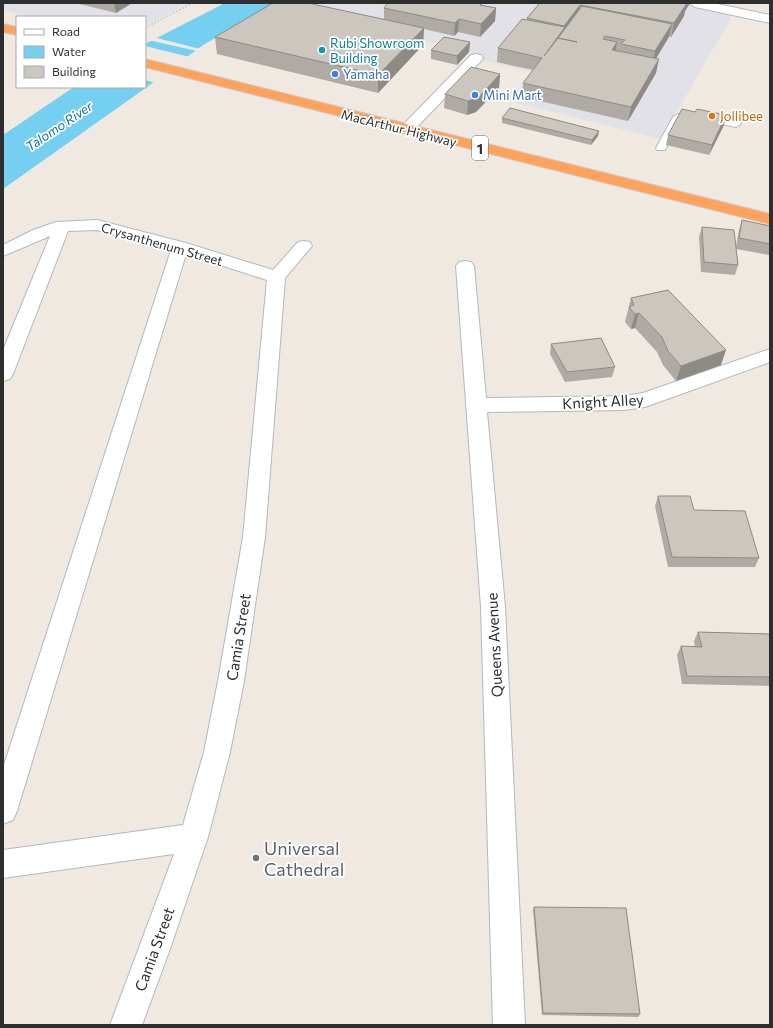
<svg xmlns="http://www.w3.org/2000/svg" width="773" height="1028" viewBox="0 0 773 1028" font-family="Commissioner,sans-serif">
  <style>
    .industrial { fill: #e3e1e8 }
    .water { fill: #75cff0 }
    .pier { fill: #efe9e1 }
    .lines { fill: none; stroke-linecap: round; stroke-linejoin: round }
    .lane-casing { stroke: #b4b7c1; stroke-width: 2 }
    .street-casing { stroke: #b4b7c1; stroke-width: 2 }
    .highway-casing { stroke: #c9c9c9; stroke-width: 2 }
    .path { stroke: #c9c9c9; stroke-width: 1.5; stroke-dasharray: 2 1.5; stroke-linecap: butt }
    .lane { fill: #fff; fill-rule: evenodd }
    .street { fill: #fff; fill-rule: evenodd }
    .highway { fill: #ffa35c; fill-rule: evenodd }
    .wall { fill: #afaba4 }
    .shaded-wall { fill: #8e8b86 }
    .building { fill: #cbc7bf; stroke: #8e8b86 }
    .culture-dot { fill: #0f9aa8; stroke: #fff; stroke-width: 1.5 }
    .shop-dot { fill: #3f7fe0; stroke: #fff; stroke-width: 1.5 }
    .food-dot { fill: #e8710a; stroke: #fff; stroke-width: 1.5 }
    .worship-dot { fill: #6b7280; stroke: #fff; stroke-width: 1.5 }
    .labels { text-anchor: middle; dominant-baseline: central; stroke-width: 3.5; stroke-linejoin: round; paint-order: stroke }
    .far-culture-label { font-size: 13px; fill: #0d838f; stroke: #fff; text-anchor: start }
    .far-shop-label { font-size: 13px; fill: #366cbe; stroke: #fff; text-anchor: start }
    .far-food-label { font-size: 13px; fill: #c56008; stroke: #fff; text-anchor: start }
    .far-water-label { font-size: 13px; font-style: italic; fill: #0d6fa3; stroke: #fff }
    .far-street-label { font-size: 13px; fill: #2e2e2e; stroke: #fff }
    .shield { fill: #fff; stroke: #6d6d6d; stroke-width: 1 }
    .shield-label { font-size: 14px; font-weight: bold; fill: #2e2e2e }
    .street-label { font-size: 15px; fill: #2e2e2e; stroke: #fff }
    .near-worship-label { font-size: 18px; fill: #5b616d; stroke: #fff; text-anchor: start }
  </style>
  <rect width="100%" height="100%" fill="#efe9e1"/>
  <path class="industrial" d="M3,3H188L145,26V17H31L3,10Z
    M296,3H684L734,13L661,139L509,101L532,72L467,57L471,51L281,9Z"/>
  <path class="water" d="M225,3H285L233,28L203,45L147,87L3,189V135L74,87H145V44Z"/>
  <path class="pier" d="M153,37L200,49L197,51L148,40Z
    M145,46L190,57L156,83L145,80Z"/>
  <g class="lines">
    <g class="lane-casing">
      <path id="lane" d="M678,114L683,117L666,148L665,150H657L656,148L673,117Z
        M706,115L740,122L741,124L736,127L702,120L701,118Z"/>
    </g>
    <g class="street-casing">
      <path id="street" d="M689,3H713L770,15V23L695,7Z
        M476,54L481,55L483,58L481,61L411,133H401L399,130L401,127L471,55Z
        M97,220L186,243L273,270L298,242L304,241L310,242L312,246L285,278L265,537L244,681L230,752L208,837L170,949L142,1025H110L174,854L3,878V850L183,825L204,752L218,681L243,537L267,280L186,254L17,811L13,820L3,824V768L171,250L97,230L68,231L13,374L10,379L3,381V350L50,236L3,256V245L33,230L56,222Z
        M465,261L471,262L474,266L486,398L624,396L643,393L770,349V362L645,407L624,410L487,412L505,607L525,1025H493L481,607L456,266L459,262Z"/>
    </g>
    <g class="highway-casing">
      <path id="highway" d="M3,24L17,27V35L3,32Z
        M145,59L770,214V224L145,67Z"/>
    </g>
    <path class="path" d="M145,28L192,3"/>
    <use href="#lane" class="lane"/>
    <use href="#street" class="street"/>
    <use href="#highway" class="highway"/>
  </g>
  <path class="wall" d="M75,3H132L116,13Z
    M388,3H482V5L496,8L495,21L480,37L458,32L454,36L424,29L423,45L378,93L217,54L215,37L384,19V8Z
    M540,3H690L689,5L685,11L684,16L671,37L669,36L656,59V73L628,121L522,97L523,83L533,70L497,62L498,48L527,20V18Z
    M470,42L469,52L457,65L431,59V50Z
    M500,74L499,88L476,112L467,115L444,108L445,94Z
    M502,118L598,136L591,145L502,123Z
    M724,125L709,155L666,145L668,135Z
    M742,220L770,226V253L769,255L736,249L738,265L735,275L701,272L699,237L702,227L736,246L739,230Z
    M631,298L721,365L676,381L663,365L657,352L635,328L631,329L625,322Z
    M551,344L615,367L612,377L565,382L550,354Z
    M658,496L694,510L759,558L755,567H668L655,506Z
    M698,632L770,634V686L682,684L677,655L681,646L695,647L694,641Z
    M534,907L640,1014L638,1017L542,1015L533,910Z"/>
  <path class="shaded-wall" d="M114,3H132L116,13Z
    M687,3H690L689,5L685,11Z
    M687,3L684,16L671,37L674,23Z
    M580,5L578,18L563,39H562L558,38L557,49L544,56L564,28V26Z
    M496,8L495,21L480,37L481,24Z
    M459,19L458,32L454,36L455,23Z
    M672,24L669,37L652,65L655,51Z
    M424,28L423,45L378,93V75Z
    M470,42L469,52L457,65V56Z
    M617,42L615,55L612,50Z
    M659,59L656,73L628,121L631,107Z
    M500,74L499,88L476,112L467,115L468,101Z
    M726,115L724,125L709,155L712,145Z
    M599,131L598,136L591,145L592,140Z
    M639,313L635,328L631,329L635,314Z
    M726,350L721,365L676,381L681,366Z"/>
  <path class="building" d="M273,3H308L424,28L378,75L215,37Z
    M388,3H482L480,5L496,8L481,24L459,19L455,23L384,8Z
    M540,3H687L674,23L580,5L564,26L527,18Z
    M582,6L672,24L655,51L621,44L625,40L605,36L603,39L617,42L612,50L659,59L631,107L523,83L542,58L498,48L522,19L565,27L544,56L558,38L577,42L558,38Z
    M444,37L470,42L457,56L431,50Z
    M471,67L500,74L478,98L468,101L445,94Z
    M510,108L599,131L592,140L502,118Z
    M682,109L695,112L697,109L726,115L712,145L668,135Z
    M742,220L770,226V244L739,238Z
    M702,227L734,230L738,265L704,262Z
    M668,290L726,350L681,366L668,351L662,337L639,313L635,314L629,307L634,305L631,298Z
    M601,338L615,367L567,372L551,344Z
    M658,496H690L694,510L745,511L759,558L672,557Z
    M698,632L770,634V677L687,676L681,646L702,647Z
    M534,907L626,908L640,1014L543,1013Z"/>
  <circle class="culture-dot" cx="322" cy="50" r="4"/>
  <g class="shop-dot">
    <circle cx="335" cy="74" r="4"/>
    <circle cx="475" cy="95" r="4"/>
  </g>
  <circle class="food-dot" cx="712" cy="116" r="4"/>
  <circle class="worship-dot" cx="256" cy="858" r="4"/>
  <g class="labels">
    <g class="far-culture-label">
      <text x="330" y="43">Rubi Showroom<tspan x="330" dy="15">Building</tspan></text>
    </g>
    <g class="far-shop-label">
      <text x="343" y="74">Yamaha</text>
      <text x="483" y="95">Mini Mart</text>
    </g>
    <g class="far-food-label">
      <text x="720" y="116">Jollibee</text>
    </g>
    <g class="far-water-label">
      <text transform="translate(59 126) rotate(-34)">Talomo River</text>
    </g>
    <g class="far-street-label">
      <text transform="translate(399 128) rotate(14)">MacArthur Highway</text>
      <text transform="translate(162 244) rotate(16)">Crysanthenum Street</text>
    </g>
    <rect class="shield" x="472" y="136" width="16" height="24" rx="3"/>
    <g class="shield-label">
      <text x="480" y="148">1</text>
    </g>
    <g class="street-label">
      <text transform="translate(603 401) rotate(-3)">Knight Alley</text>
      <text transform="translate(238 637) rotate(-81)">Camia Street</text>
      <text transform="translate(494 645) rotate(-93)">Queens Avenue</text>
      <text transform="translate(154 949) rotate(-70)">Camia Street</text>
    </g>
    <g class="near-worship-label">
      <text x="264" y="848">Universal<tspan x="264" dy="21">Cathedral</tspan></text>
    </g>
  </g>
  <rect width="773" height="1028" fill="none" stroke="#2e2e2e" stroke-width="8"/>
  <rect x="16" y="16" width="130" height="72" fill="#ffffff" stroke="#ababab"/>
  <rect x="24" y="29" width="20" height="6" fill="#ffffff" stroke="#ababab"/>
  <text x="52" y="36" font-size="12" fill="#2e2e2e">Road</text>
  <rect x="24" y="46" width="20" height="12" fill="#75cff0" stroke="#ababab"/>
  <text x="52" y="56" font-size="12" fill="#2e2e2e">Water</text>
  <rect x="24" y="66" width="20" height="12" fill="#cbc7bf" stroke="#ababab"/>
  <text x="52" y="76" font-size="12" fill="#2e2e2e">Building</text>
</svg>
